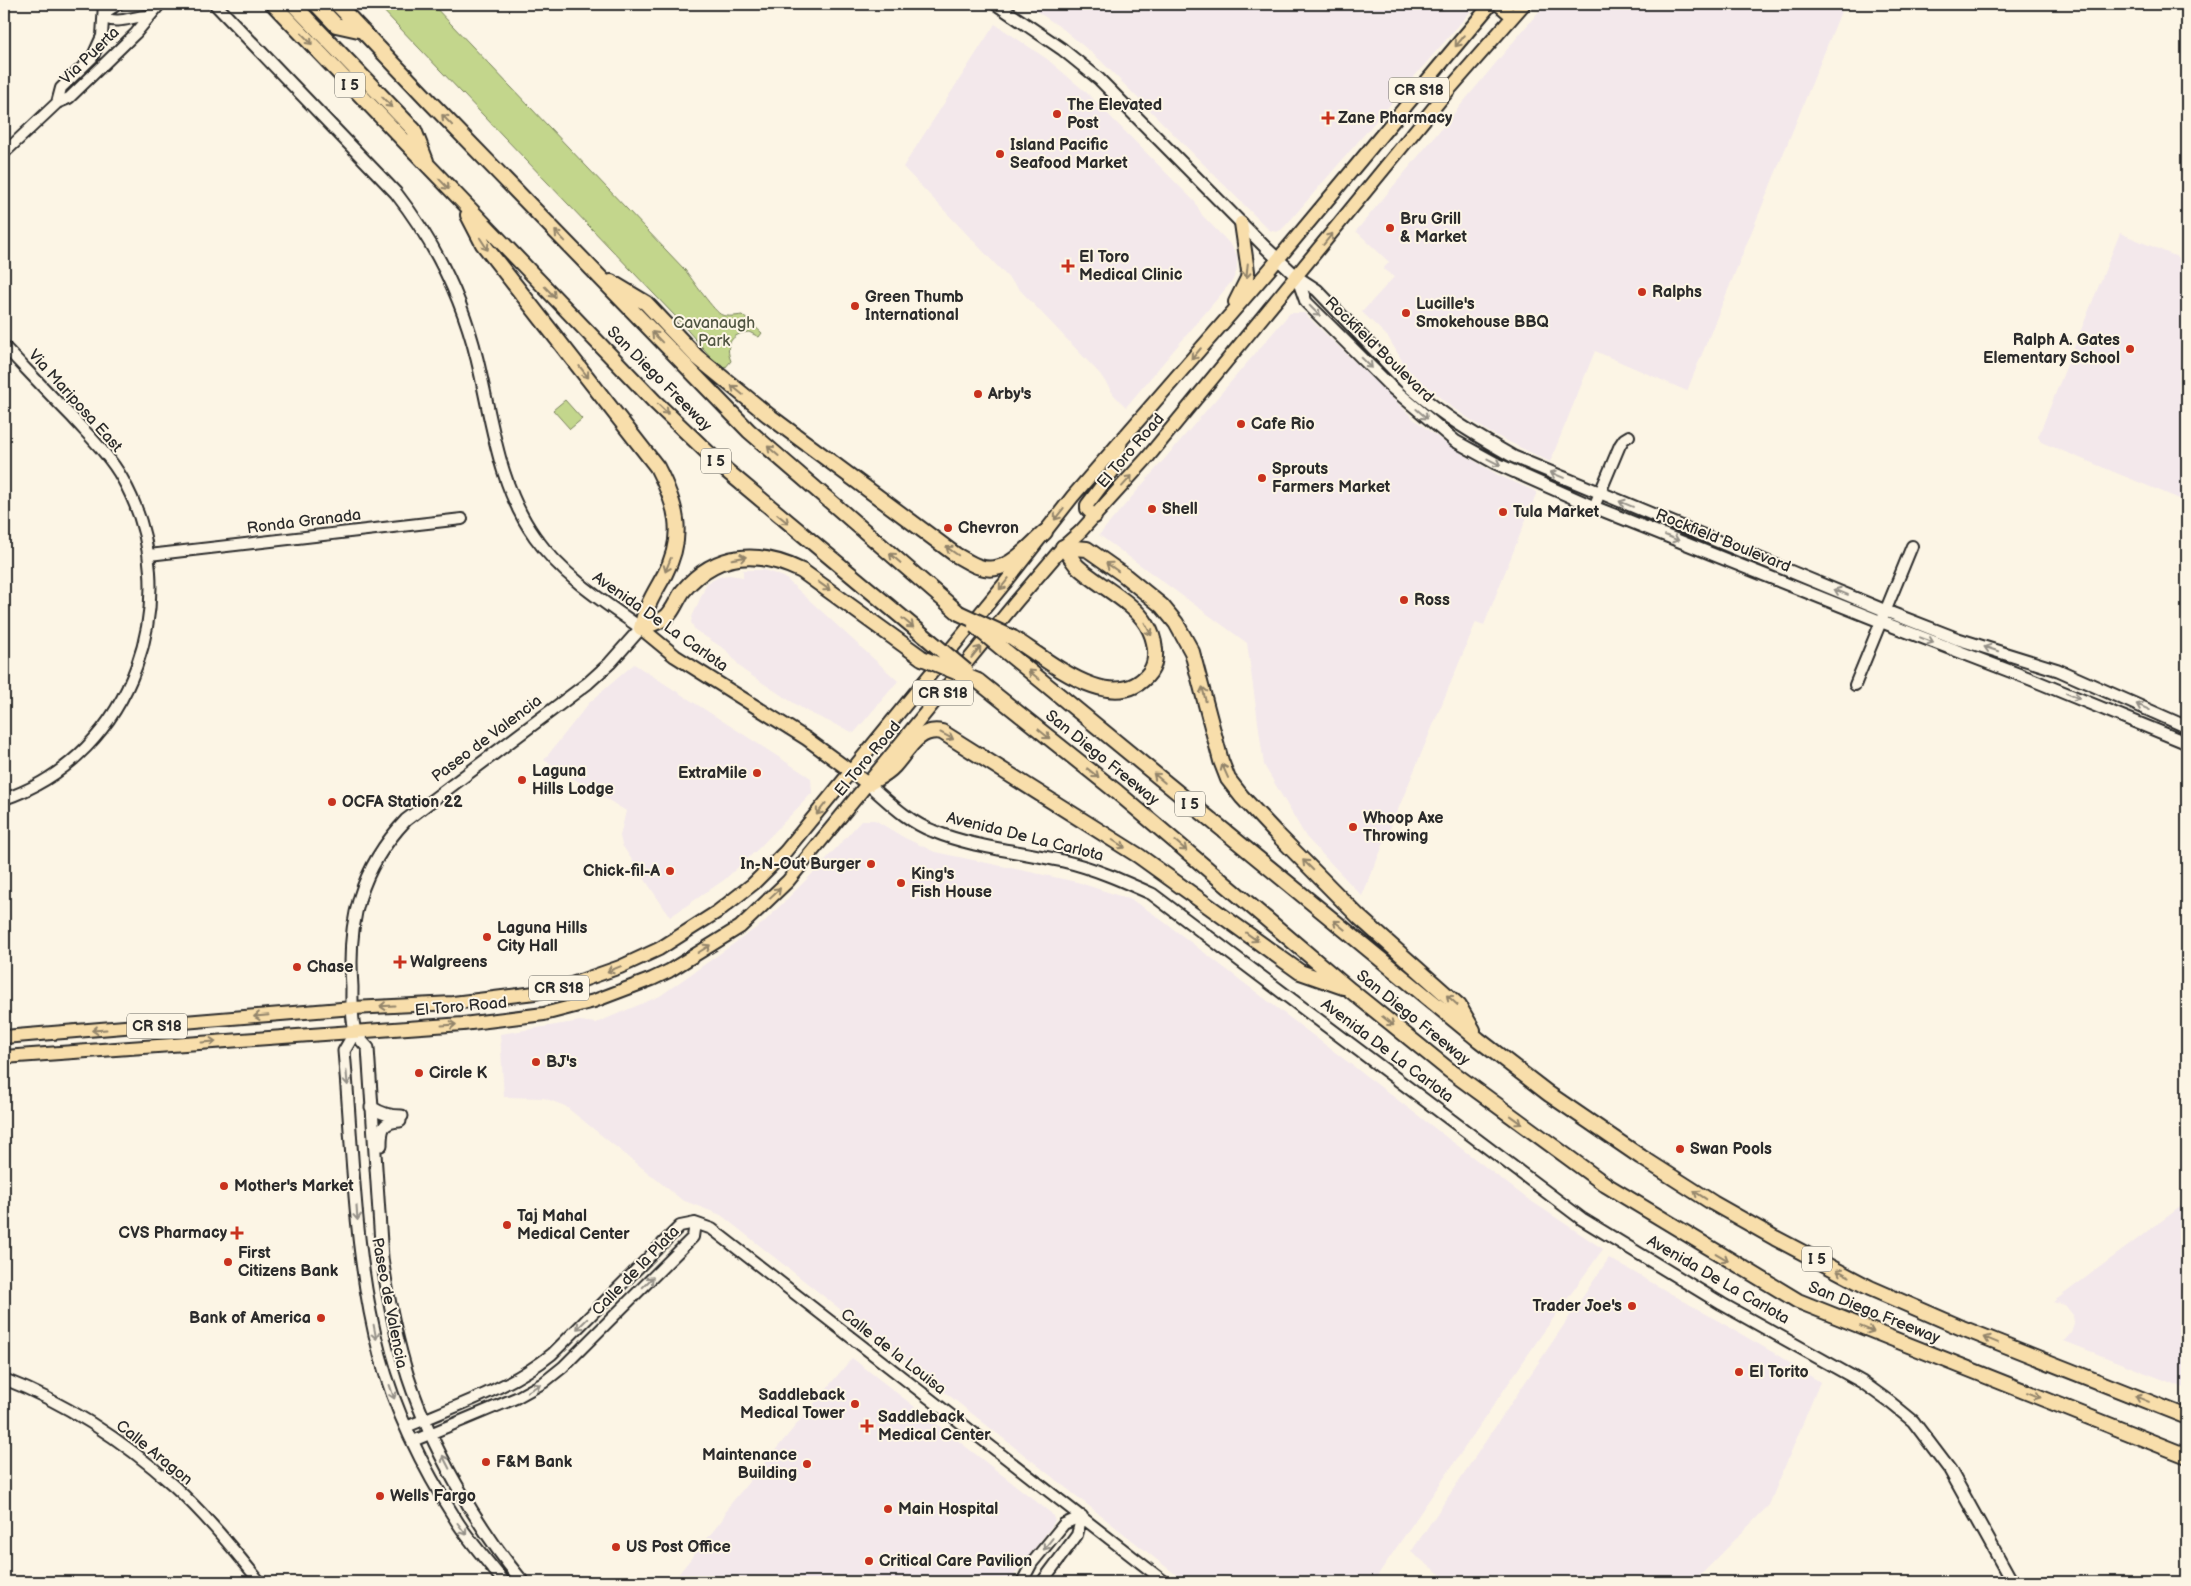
<svg xmlns="http://www.w3.org/2000/svg" width="2191" height="1586" viewBox="0 0 2191 1586" font-family="'Balsamiq Sans',sans-serif">
  <style>
    .built { fill: #f3e8eb }
    .green { fill: #c3d68c; stroke: #77805c }
    .lines { fill: none; stroke-linecap: round; stroke-linejoin: round }
    .tertiary-casing { stroke: #2b2b2b; stroke-width: 14 }
    .secondary-casing { stroke: #2b2b2b; stroke-width: 15 }
    .primary-casing { stroke: #2b2b2b; stroke-width: 16 }
    .motorway-casing { stroke: #2b2b2b; stroke-width: 18 }
    .tertiary { stroke: #fcf5e5; stroke-width: 10 }
    .secondary { stroke: #fcf5e5; stroke-width: 11 }
    .primary { stroke: #f8deab; stroke-width: 12 }
    .motorway { stroke: #f8deab; stroke-width: 14 }
    .motorway-bridge-casing { stroke: #2b2b2b; stroke-width: 18; stroke-linecap: butt }
    .motorway-bridge { stroke: #f8deab; stroke-width: 14 }
    .oneway { stroke: #92846b }
    .oneway2 { stroke: #949088 }
    .poi-dot { fill: #c8321e; stroke: #fcf5e5; stroke-width: 2 }
    .labels { text-anchor: middle; dominant-baseline: central; stroke-width: 4; stroke-linejoin: round; paint-order: stroke }
    .shield { fill: #fcf5e5; stroke: #6a6863; stroke-width: 1 }
    .shield-label { font-size: 15px; font-weight: bold; fill: #2b2b2b }
    .street-label { font-size: 16px; fill: #2b2b2b; stroke: #fcf5e5 }
    .poi-label { font-size: 16px; font-weight: bold; fill: #2b2b2b; stroke: #fcf5e5; text-anchor: start }
    .park-label { font-size: 16px; fill: #515643; stroke: #fcf5e5 }
  </style>
  <rect width="100%" height="100%" fill="#fcf5e5"/>
  <filter id="ink" filterUnits="userSpaceOnUse"><feTurbulence type="fractalNoise" baseFrequency=".02" numOctaves="2"/><feDisplacementMap in="SourceGraphic" scale="10" xChannelSelector="R" yChannelSelector="G"/><feConvolveMatrix kernelMatrix="1 2 1 2 8 2 1 2 1" color-interpolation-filters="sRGB"/></filter>
  <g filter="url(#ink)">
    <path class="built" d="M1026,4H1477L1287,224L1281,230L1276,232L1269,230L1099,59L1063,29Z
      M1545,4H1844L1687,391L1595,351L1550,462L1489,432L1450,406L1407,369L1388,337L1362,312L1394,277L1383,269L1389,262L1356,231Z
      M995,24L1047,59L1087,93L1195,202L1202,215L1231,245L1237,255V270L1233,280L1126,407L1114,395L1100,374L903,167Z
      M2120,233L2187,261V502L2041,442L2038,437Z
      M1290,313H1304L1415,420L1448,445L1498,475L1537,492L1484,625L1476,622L1362,896L1306,837L1264,765L1247,643L1099,535Z
      M743,570H764L784,577L898,681L854,733L808,712L781,695L743,670L726,650L695,630L691,622L692,617L707,583L721,576L729,575L743,577Z
      M634,664L811,778L812,793L758,849L724,880L670,917L622,845L620,836L626,811L544,760L589,703Z
      M862,820H875L905,838L935,852L1077,882L1132,900L1155,915L1525,1197L1603,1249L1540,1337L1373,1582H1185L721,1215L682,1200L565,1106L544,1098L504,1097L500,1034L580,1021L596,1023L660,996L763,923L816,870Z
      M2187,1202V1389L2064,1341L2071,1333L2074,1324L2073,1315L2065,1305L2053,1302Z
      M1609,1258L1774,1353L1820,1382L1769,1505L1694,1582H1450L1411,1552Z
      M852,1358L1051,1513L1055,1520L1052,1526L1014,1575L1010,1582H672L722,1520L728,1507L738,1495Z"/>
    <path class="green" d="M377,4H432L685,270C692,279 715,313 722,315C729,317 735,316 742,315L762,333L759,337L749,332C732,333 724,345 731,361L725,368L716,363L675,316Z
      M565,400L582,419L570,429L553,410Z"/>
    <g class="lines">
      <g class="tertiary-casing">
        <path id="tertiary" d="M104,13L118,4
          M104,18C121,25 133,15 150,16
          M57,103L61,88L92,58L102,36L104,4
          M4,153L57,103L69,98L136,33L160,4
          M4,346C27,370 49,394 72,417C90,437 109,455 122,478C189,595 133,756 4,799
          M1594,507L1620,445L1624,439L1629,436
          M149,555L462,519
          M1855,685L1912,546
          M4,1379C66,1403 124,1441 174,1486C206,1515 233,1549 260,1582
          M406,1427C456,1406 510,1388 552,1354L680,1226L695,1223L712,1229L1165,1582
          M413,1441L516,1398L543,1383L563,1367L693,1237L695,1223
          M1022,1582L1032,1563L1064,1524L1082,1516
          M1042,1582L1077,1535L1082,1516"/>
      </g>
      <g class="secondary-casing">
        <path id="secondary" d="M215,4L396,193C435,243 462,297 477,359C492,420 498,485 535,537C563,576 602,601 641,628L610,663L588,683L406,820C360,869 347,921 352,987C352,999 351,1023 356,1033C359,1038 364,1044 368,1048L382,1258C388,1298 396,1338 408,1377C431,1447 476,1526 523,1582
          M996,4L1062,49L1099,79L1265,247L1297,277L1317,290L1411,388C1443,416 1477,436 1514,457L1886,611L1958,639L2058,670L2187,727
          M1297,277L1306,302L1390,386L1455,441L1495,463L1594,507L1882,622L2028,678L2187,743
          M868,784C888,801 908,822 933,831C974,848 1020,851 1063,861C1094,868 1123,881 1152,894L1582,1219L1722,1304L1862,1382L1891,1403L1913,1421L1950,1470L2012,1582
          M355,1032L344,1051C353,1150 354,1259 380,1355C395,1412 426,1473 458,1523C471,1543 489,1563 504,1582
          M371,1107C382,1114 390,1116 402,1116
          M381,1145C381,1129 382,1122 400,1121"/>
      </g>
      <g class="primary-casing">
        <path id="primary" d="M1498,4L1512,16
          M1235,302L1247,278L1248,271L1241,223
          M1095,517L1087,509V505L1115,468L1121,441
          M641,628L675,656L807,739L868,784
          M4,1037L353,1008L453,1003L535,993L563,987L620,967L659,949L717,912L753,884L785,852L1005,583L1073,496L1269,270L1491,4
          M4,1057L463,1024L544,1014L594,1001L652,979L669,971L740,927L788,881L1016,602L1063,547L1080,532L1148,457L1446,93L1524,4"/>
      </g>
      <g class="motorway-casing">
        <path id="motorway" d="M273,4L654,401L727,471L934,644
          M293,4L414,130L426,161
          M316,4L336,25L363,31
          M337,4L431,103L749,431L959,613
          M468,215L483,244L657,467C676,504 686,534 665,574C654,594 646,605 641,628
          M611,282L646,303L697,357L768,415L956,555C964,559 972,565 980,567C1006,576 1029,546 1045,532
          M1063,547L1087,549L1124,575L1162,606L1176,623L1192,652L1221,761L1228,779L1242,797L1275,832L1359,917L1459,1006L1473,1030
          M641,628C648,625 657,623 663,619C672,615 677,599 683,591C716,551 759,550 802,571L922,658
          M1013,638C1048,660 1115,719 1150,672C1159,659 1155,638 1147,625C1133,601 1097,585 1077,566C1072,560 1068,553 1063,547
          M1004,650L1479,1040L1549,1094L1641,1157L1713,1203L1775,1238L1870,1288L1962,1328L2187,1417
          M978,681L1117,792L1350,990L1449,1070L1606,1185L1798,1301L2187,1456
          M868,784C876,779 887,774 894,766C908,751 918,727 942,732L1139,856L1300,972L1343,987"/>
      </g>
      <use href="#tertiary" class="tertiary"/>
      <use href="#secondary" class="secondary"/>
      <use href="#primary" class="primary"/>
      <use href="#motorway" class="motorway"/>
      <g class="motorway-bridge-casing">
        <path id="motorway-bridge" d="M959,613L1013,638
          M975,626L1004,650
          M934,644L966,671
          M922,658L978,681"/>
      </g>
      <use href="#motorway-bridge" class="motorway-bridge"/>
    </g>
    <defs><path id="oneway-shaft" d="M-6 0H5M1.5-3L5.5 0L1.5 3" fill="none" stroke-width="1.6" stroke-linecap="round" stroke-linejoin="round" transform="scale(1.25)"/></defs>
    <g class="oneway">
      <use href="#oneway-shaft" transform="translate(307 39) rotate(46)"/>
      <use href="#oneway-shaft" transform="translate(1460 41) rotate(130)"/>
      <use href="#oneway-shaft" transform="translate(387 102) rotate(46)"/>
      <use href="#oneway-shaft" transform="translate(447 120) rotate(-134)"/>
      <use href="#oneway-shaft" transform="translate(444 184) rotate(46)"/>
      <use href="#oneway-shaft" transform="translate(560 236) rotate(-134)"/>
      <use href="#oneway-shaft" transform="translate(1328 239) rotate(-51)"/>
      <use href="#oneway-shaft" transform="translate(484 244) rotate(57)"/>
      <use href="#oneway-shaft" transform="translate(1247 271) rotate(96)"/>
      <use href="#oneway-shaft" transform="translate(550 292) rotate(46)"/>
      <use href="#oneway-shaft" transform="translate(657 337) rotate(-134)"/>
      <use href="#oneway-shaft" transform="translate(1196 354) rotate(130)"/>
      <use href="#oneway-shaft" transform="translate(584 372) rotate(52)"/>
      <use href="#oneway-shaft" transform="translate(737 390) rotate(-141)"/>
      <use href="#oneway-shaft" transform="translate(663 409) rotate(44)"/>
      <use href="#oneway-shaft" transform="translate(773 451) rotate(-139)"/>
      <use href="#oneway-shaft" transform="translate(1127 481) rotate(-48)"/>
      <use href="#oneway-shaft" transform="translate(1059 514) rotate(128)"/>
      <use href="#oneway-shaft" transform="translate(783 519) rotate(40)"/>
      <use href="#oneway-shaft" transform="translate(952 551) rotate(-145)"/>
      <use href="#oneway-shaft" transform="translate(739 558) rotate(-9)"/>
      <use href="#oneway-shaft" transform="translate(895 558) rotate(-139)"/>
      <use href="#oneway-shaft" transform="translate(668 565) rotate(112)"/>
      <use href="#oneway-shaft" transform="translate(1112 567) rotate(-145)"/>
      <use href="#oneway-shaft" transform="translate(1004 584) rotate(129)"/>
      <use href="#oneway-shaft" transform="translate(824 586) rotate(36)"/>
      <use href="#oneway-shaft" transform="translate(908 623) rotate(40)"/>
      <use href="#oneway-shaft" transform="translate(1148 629) rotate(62)"/>
      <use href="#oneway-shaft" transform="translate(976 652) rotate(-51)"/>
      <use href="#oneway-shaft" transform="translate(1034 675) rotate(-140)"/>
      <use href="#oneway-shaft" transform="translate(1204 694) rotate(-103)"/>
      <use href="#oneway-shaft" transform="translate(1044 734) rotate(39)"/>
      <use href="#oneway-shaft" transform="translate(947 736) rotate(28)"/>
      <use href="#oneway-shaft" transform="translate(1225 771) rotate(-114)"/>
      <use href="#oneway-shaft" transform="translate(1093 773) rotate(38)"/>
      <use href="#oneway-shaft" transform="translate(1159 778) rotate(-140)"/>
      <use href="#oneway-shaft" transform="translate(821 809) rotate(128)"/>
      <use href="#oneway-shaft" transform="translate(1119 844) rotate(32)"/>
      <use href="#oneway-shaft" transform="translate(1181 846) rotate(41)"/>
      <use href="#oneway-shaft" transform="translate(1308 865) rotate(-135)"/>
      <use href="#oneway-shaft" transform="translate(775 893) rotate(-43)"/>
      <use href="#oneway-shaft" transform="translate(1339 925) rotate(-141)"/>
      <use href="#oneway-shaft" transform="translate(1252 937) rotate(36)"/>
      <use href="#oneway-shaft" transform="translate(704 949) rotate(-32)"/>
      <use href="#oneway-shaft" transform="translate(614 969) rotate(158)"/>
      <use href="#oneway-shaft" transform="translate(1452 1000) rotate(-138)"/>
      <use href="#oneway-shaft" transform="translate(387 1006) rotate(177)"/>
      <use href="#oneway-shaft" transform="translate(261 1016) rotate(175)"/>
      <use href="#oneway-shaft" transform="translate(1388 1021) rotate(39)"/>
      <use href="#oneway-shaft" transform="translate(449 1025) rotate(-4)"/>
      <use href="#oneway-shaft" transform="translate(99 1030) rotate(176)"/>
      <use href="#oneway-shaft" transform="translate(209 1042) rotate(-4)"/>
      <use href="#oneway-shaft" transform="translate(1516 1120) rotate(36)"/>
      <use href="#oneway-shaft" transform="translate(1700 1195) rotate(-147)"/>
      <use href="#oneway-shaft" transform="translate(1722 1257) rotate(31)"/>
      <use href="#oneway-shaft" transform="translate(1843 1273) rotate(-152)"/>
      <use href="#oneway-shaft" transform="translate(1867 1329) rotate(22)"/>
      <use href="#oneway-shaft" transform="translate(1991 1340) rotate(-158)"/>
      <use href="#oneway-shaft" transform="translate(2034 1395) rotate(22)"/>
      <use href="#oneway-shaft" transform="translate(2142 1399) rotate(-158)"/>
    </g>
    <g class="oneway2">
      <use href="#oneway-shaft" transform="translate(1315 311) rotate(45)"/>
      <use href="#oneway-shaft" transform="translate(1367 363) rotate(45)"/>
      <use href="#oneway-shaft" transform="translate(1422 414) rotate(41)"/>
      <use href="#oneway-shaft" transform="translate(1494 462) rotate(27)"/>
      <use href="#oneway-shaft" transform="translate(1557 475) rotate(-157)"/>
      <use href="#oneway-shaft" transform="translate(1626 504) rotate(-158)"/>
      <use href="#oneway-shaft" transform="translate(1672 538) rotate(22)"/>
      <use href="#oneway-shaft" transform="translate(1841 592) rotate(-158)"/>
      <use href="#oneway-shaft" transform="translate(1927 640) rotate(21)"/>
      <use href="#oneway-shaft" transform="translate(1991 649) rotate(-162)"/>
      <use href="#oneway-shaft" transform="translate(2073 696) rotate(22)"/>
      <use href="#oneway-shaft" transform="translate(2143 707) rotate(-156)"/>
      <use href="#oneway-shaft" transform="translate(347 1078) rotate(85)"/>
      <use href="#oneway-shaft" transform="translate(357 1213) rotate(86)"/>
      <use href="#oneway-shaft" transform="translate(648 1282) rotate(-45)"/>
      <use href="#oneway-shaft" transform="translate(582 1324) rotate(135)"/>
      <use href="#oneway-shaft" transform="translate(375 1332) rotate(79)"/>
      <use href="#oneway-shaft" transform="translate(534 1388) rotate(-30)"/>
      <use href="#oneway-shaft" transform="translate(392 1392) rotate(71)"/>
      <use href="#oneway-shaft" transform="translate(446 1462) rotate(-117)"/>
      <use href="#oneway-shaft" transform="translate(462 1529) rotate(53)"/>
      <use href="#oneway-shaft" transform="translate(1048 1544) rotate(128)"/>
    </g>
  </g>
  <g class="poi-dot">
    <circle cx="1057" cy="114" r="5"/>
    <path d="M1325.5 110.5h5v5h5v5h-5v5h-5v-5h-5v-5h5z"/>
    <circle cx="1000" cy="154" r="5"/>
    <circle cx="1390" cy="228" r="5"/>
    <path d="M1065.5 258.5h5v5h5v5h-5v5h-5v-5h-5v-5h5z"/>
    <circle cx="1642" cy="292" r="5"/>
    <circle cx="855" cy="306" r="5"/>
    <circle cx="1406" cy="313" r="5"/>
    <circle cx="2130" cy="349" r="5"/>
    <circle cx="978" cy="394" r="5"/>
    <circle cx="1241" cy="424" r="5"/>
    <circle cx="1262" cy="478" r="5"/>
    <circle cx="1152" cy="509" r="5"/>
    <circle cx="1503" cy="512" r="5"/>
    <circle cx="948" cy="528" r="5"/>
    <circle cx="1404" cy="600" r="5"/>
    <circle cx="757" cy="773" r="5"/>
    <circle cx="522" cy="780" r="5"/>
    <circle cx="332" cy="802" r="5"/>
    <circle cx="1353" cy="827" r="5"/>
    <circle cx="871" cy="864" r="5"/>
    <circle cx="670" cy="871" r="5"/>
    <circle cx="901" cy="883" r="5"/>
    <circle cx="487" cy="937" r="5"/>
    <path d="M397.5 954.5h5v5h5v5h-5v5h-5v-5h-5v-5h5z"/>
    <circle cx="297" cy="967" r="5"/>
    <circle cx="536" cy="1062" r="5"/>
    <circle cx="419" cy="1073" r="5"/>
    <circle cx="1680" cy="1149" r="5"/>
    <circle cx="224" cy="1186" r="5"/>
    <circle cx="507" cy="1225" r="5"/>
    <path d="M234.5 1225.5h5v5h5v5h-5v5h-5v-5h-5v-5h5z"/>
    <circle cx="228" cy="1262" r="5"/>
    <circle cx="1632" cy="1306" r="5"/>
    <circle cx="321" cy="1318" r="5"/>
    <circle cx="1739" cy="1372" r="5"/>
    <circle cx="855" cy="1404" r="5"/>
    <path d="M864.5 1418.5h5v5h5v5h-5v5h-5v-5h-5v-5h5z"/>
    <circle cx="486" cy="1462" r="5"/>
    <circle cx="807" cy="1464" r="5"/>
    <circle cx="380" cy="1496" r="5"/>
    <circle cx="888" cy="1509" r="5"/>
    <circle cx="616" cy="1547" r="5"/>
    <circle cx="869" cy="1561" r="5"/>
  </g>
  <g class="labels">
    <g class="shield">
      <rect x="335" y="72.5" width="30" height="25" rx="4"/>
      <rect x="1389" y="77.5" width="60" height="25" rx="4"/>
      <rect x="701" y="448.5" width="30" height="25" rx="4"/>
      <rect x="913" y="680.5" width="60" height="25" rx="4"/>
      <rect x="1175" y="791.5" width="30" height="25" rx="4"/>
      <rect x="529" y="975.5" width="60" height="25" rx="4"/>
      <rect x="127" y="1013.5" width="60" height="25" rx="4"/>
      <rect x="1802" y="1246.5" width="30" height="25" rx="4"/>
    </g>
    <g class="shield-label">
      <text x="350" y="85">I 5</text>
      <text x="1419" y="90">CR S18</text>
      <text x="716" y="461">I 5</text>
      <text x="943" y="693">CR S18</text>
      <text x="1190" y="804">I 5</text>
      <text x="559" y="988">CR S18</text>
      <text x="157" y="1026">CR S18</text>
      <text x="1817" y="1259">I 5</text>
    </g>
    <g class="street-label">
      <text transform="translate(90 56) rotate(-44)">Via Puerta</text>
      <text transform="translate(1379 350) rotate(44)">Rockfield Boulevard</text>
      <text transform="translate(659 379) rotate(45)">San Diego Freeway</text>
      <text transform="translate(75 401) rotate(48)">Via Mariposa East</text>
      <text transform="translate(1131 451) rotate(-49)">El Toro Road</text>
      <text transform="translate(304 522) rotate(-7)">Ronda Granada</text>
      <text transform="translate(1723 541) rotate(22)">Rockfield Boulevard</text>
      <text transform="translate(660 622) rotate(35)">Avenida De La Carlota</text>
      <text transform="translate(487 739) rotate(-37)">Paseo de Valencia</text>
      <text transform="translate(1102 758) rotate(39)">San Diego Freeway</text>
      <text transform="translate(868 759) rotate(-50)">El Toro Road</text>
      <text transform="translate(1025 837) rotate(14)">Avenida De La Carlota</text>
      <text transform="translate(461 1007) rotate(-5)">El Toro Road</text>
      <text transform="translate(1413 1018) rotate(39)">San Diego Freeway</text>
      <text transform="translate(1387 1051) rotate(37)">Avenida De La Carlota</text>
      <text transform="translate(636 1271) rotate(-46)">Calle de la Plata</text>
      <text transform="translate(1718 1280) rotate(30)">Avenida De La Carlota</text>
      <text transform="translate(389 1303) rotate(79)">Paseo de Valencia</text>
      <text transform="translate(1874 1313) rotate(22)">San Diego Freeway</text>
      <text transform="translate(893 1352) rotate(38)">Calle de la Louisa</text>
      <text transform="translate(154 1453) rotate(39)">Calle Aragon</text>
    </g>
    <g class="poi-label">
      <text x="1067" y="105">The Elevated<tspan x="1067" dy="18">Post</tspan></text>
      <text x="1338" y="118">Zane Pharmacy</text>
      <text x="1010" y="145">Island Pacific<tspan x="1010" dy="18">Seafood Market</tspan></text>
      <text x="1400" y="219">Bru Grill<tspan x="1400" dy="18">&amp; Market</tspan></text>
      <text x="1079" y="257">El Toro<tspan x="1079" dy="18">Medical Clinic</tspan></text>
      <text x="1652" y="292">Ralphs</text>
      <text x="865" y="297">Green Thumb<tspan x="865" dy="18">International</tspan></text>
      <text x="1416" y="304">Lucille's<tspan x="1416" dy="18">Smokehouse BBQ</tspan></text>
      <text x="2120" y="340" text-anchor="end">Ralph A. Gates<tspan x="2120" dy="18">Elementary School</tspan></text>
      <text x="988" y="394">Arby's</text>
      <text x="1251" y="424">Cafe Rio</text>
      <text x="1272" y="469">Sprouts<tspan x="1272" dy="18">Farmers Market</tspan></text>
      <text x="1162" y="509">Shell</text>
      <text x="1513" y="512">Tula Market</text>
      <text x="958" y="528">Chevron</text>
      <text x="1414" y="600">Ross</text>
      <text x="532" y="771">Laguna<tspan x="532" dy="18">Hills Lodge</tspan></text>
      <text x="747" y="773" text-anchor="end">ExtraMile</text>
      <text x="342" y="802">OCFA Station 22</text>
      <text x="1363" y="818">Whoop Axe<tspan x="1363" dy="18">Throwing</tspan></text>
      <text x="861" y="864" text-anchor="end">In-N-Out Burger</text>
      <text x="660" y="871" text-anchor="end">Chick-fil-A</text>
      <text x="911" y="874">King's<tspan x="911" dy="18">Fish House</tspan></text>
      <text x="497" y="928">Laguna Hills<tspan x="497" dy="18">City Hall</tspan></text>
      <text x="410" y="962">Walgreens</text>
      <text x="307" y="967">Chase</text>
      <text x="546" y="1062">BJ's</text>
      <text x="429" y="1073">Circle K</text>
      <text x="1690" y="1149">Swan Pools</text>
      <text x="234" y="1186">Mother's Market</text>
      <text x="517" y="1216">Taj Mahal<tspan x="517" dy="18">Medical Center</tspan></text>
      <text x="227" y="1233" text-anchor="end">CVS Pharmacy</text>
      <text x="238" y="1253">First<tspan x="238" dy="18">Citizens Bank</tspan></text>
      <text x="1622" y="1306" text-anchor="end">Trader Joe's</text>
      <text x="311" y="1318" text-anchor="end">Bank of America</text>
      <text x="1749" y="1372">El Torito</text>
      <text x="845" y="1395" text-anchor="end">Saddleback<tspan x="845" dy="18">Medical Tower</tspan></text>
      <text x="878" y="1417">Saddleback<tspan x="878" dy="18">Medical Center</tspan></text>
      <text x="797" y="1455" text-anchor="end">Maintenance<tspan x="797" dy="18">Building</tspan></text>
      <text x="496" y="1462">F&amp;M Bank</text>
      <text x="390" y="1496">Wells Fargo</text>
      <text x="898" y="1509">Main Hospital</text>
      <text x="626" y="1547">US Post Office</text>
      <text x="879" y="1561">Critical Care Pavilion</text>
    </g>
    <g class="park-label">
      <text x="714" y="323">Cavanaugh<tspan x="714" dy="18">Park</tspan></text>
    </g>
  </g>
  <rect width="2191" height="1586" fill="none" stroke="#fcf5e5" stroke-width="20"/>
  <rect x="10" y="10" width="2171" height="1566" fill="none" stroke="#2b2b2b" stroke-width="2" filter="url(#ink)"/>
</svg>
